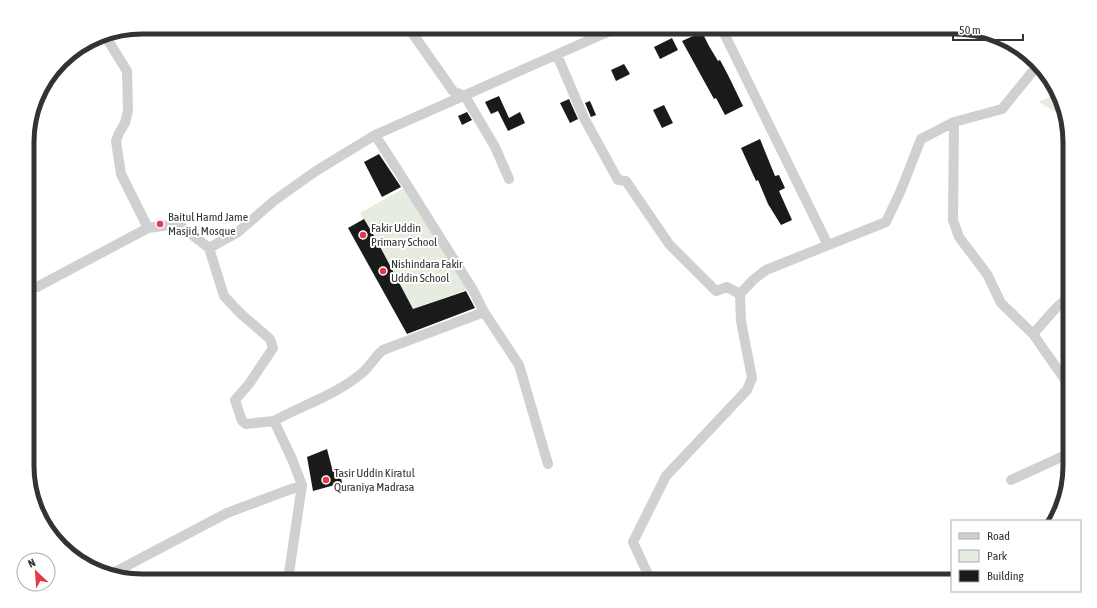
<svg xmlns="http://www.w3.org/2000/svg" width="1097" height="608" viewBox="0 0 1097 608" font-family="'Asap Condensed',sans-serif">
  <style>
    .green { fill: #e6ecdf }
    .building { fill: #1a1a1a }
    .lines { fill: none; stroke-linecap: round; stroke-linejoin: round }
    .lane { stroke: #d0d0d0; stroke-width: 5 }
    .street { stroke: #d0d0d0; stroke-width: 10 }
    .poi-dot { fill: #e63946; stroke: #fff; stroke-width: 1.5 }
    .labels { text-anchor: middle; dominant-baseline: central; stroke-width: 4; stroke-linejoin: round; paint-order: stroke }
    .poi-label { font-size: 12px; fill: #333; stroke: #fff; text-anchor: start }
    .rim { fill: none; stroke: #333; stroke-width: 5 }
  </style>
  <rect width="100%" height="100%" fill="#fff"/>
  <path class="green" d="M1056,94L1069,131L1067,129L1059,132L1062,116L1039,102Z
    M406,187L469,289L413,309L360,213Z"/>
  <path class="building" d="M702,32L709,46L718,61L720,60L728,75L743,106L725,115L716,98L714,99L682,41Z
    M672,38L678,50L660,59L654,47Z
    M624,64L630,74L616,81L611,70Z
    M499,96L509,118L520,112L525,123L508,131L498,111L491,114L485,102Z
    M569,99L578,119L570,123L560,103Z
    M590,101L596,115L591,117L585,103Z
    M664,105L673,123L662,128L653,110Z
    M467,112L472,120L462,125L458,116Z
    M760,139L775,176L779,175L785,188L779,191L792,220L781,225L768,204L758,180L756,181L741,148Z
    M379,154L401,187L382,197L364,162Z
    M364,219L377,241L413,309L466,291L475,308L407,334L348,228Z
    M327,449L333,472L340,471L342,483L313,491L307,457Z"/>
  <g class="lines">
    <path class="lane" d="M28,460L48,532"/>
    <path class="street" d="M408,27L453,91L465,96L495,147L509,179
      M721,27L828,245
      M104,34L127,71L128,111L125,123L119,133L116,141L121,174L148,228
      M557,55L584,118L618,180L626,181L669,244L716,291L727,287L740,294
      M954,122L953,220L959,237L987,274L1001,303L1033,334L1070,387
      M375,135L397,169L473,290L484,312L519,365L548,464
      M209,248L238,232L275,200L316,171L375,135L619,27
      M37,287L148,228L178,224L209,248L224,296L241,314L270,339L273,348L249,384L235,400L242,421L246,424L274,421L292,459L302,485L289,573L293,581
      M1033,334L1056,308L1070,296
      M274,421C303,405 336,395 362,373C370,367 374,357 383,350L484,312
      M1011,480L1070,453
      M113,573L227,513L302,485
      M651,581L633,542L666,476L747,390L752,378L741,321L740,294L753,280L766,270L886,222L901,190L921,139L954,122L1002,109L1037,66"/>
  </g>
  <g class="poi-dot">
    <circle cx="160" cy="224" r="4"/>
    <circle cx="363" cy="235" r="4"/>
    <circle cx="383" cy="271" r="4"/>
    <circle cx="326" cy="480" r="4"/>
  </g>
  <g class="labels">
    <g class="poi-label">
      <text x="168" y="217">Baitul Hamd Jame<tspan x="168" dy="14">Masjid, Mosque</tspan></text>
      <text x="371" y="228">Fakir Uddin<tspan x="371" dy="14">Primary School</tspan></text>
      <text x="391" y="264">Nishindara Fakir<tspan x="391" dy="14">Uddin School</tspan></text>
      <text x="334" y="473">Tasir Uddin Kiratul<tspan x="334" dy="14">Quraniya Madrasa</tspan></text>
    </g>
  </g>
  <path d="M0 0H1097V608H0ZM142 34H955A108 108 0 0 1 1063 142V466A108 108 0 0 1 955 574H142A108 108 0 0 1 34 466V142A108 108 0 0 1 142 34Z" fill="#fff" fill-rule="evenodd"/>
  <path class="rim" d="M142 34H955A108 108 0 0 1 1063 142V466A108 108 0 0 1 955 574H142A108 108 0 0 1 34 466V142A108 108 0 0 1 142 34Z"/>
  <rect x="951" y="520" width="130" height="72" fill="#ffffff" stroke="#adadad"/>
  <rect x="959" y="533" width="20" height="6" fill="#d0d0d0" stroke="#adadad"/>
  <text x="987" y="540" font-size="12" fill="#333333">Road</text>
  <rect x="959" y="550" width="20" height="12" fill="#e6ecdf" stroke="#adadad"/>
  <text x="987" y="560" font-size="12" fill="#333333">Park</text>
  <rect x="959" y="570" width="20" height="12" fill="#1a1a1a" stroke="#adadad"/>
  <text x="987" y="580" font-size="12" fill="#333333">Building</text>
  <g transform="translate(36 572) rotate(334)"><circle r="19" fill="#ffffff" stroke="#adadad"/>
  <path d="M0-3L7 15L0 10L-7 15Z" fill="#e63946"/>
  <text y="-6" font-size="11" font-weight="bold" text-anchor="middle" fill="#333333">N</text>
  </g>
  <path d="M953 34v6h70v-6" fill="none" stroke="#333333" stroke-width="2"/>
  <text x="959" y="34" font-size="12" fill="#333333" stroke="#ffffff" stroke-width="3" paint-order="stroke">50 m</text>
</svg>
